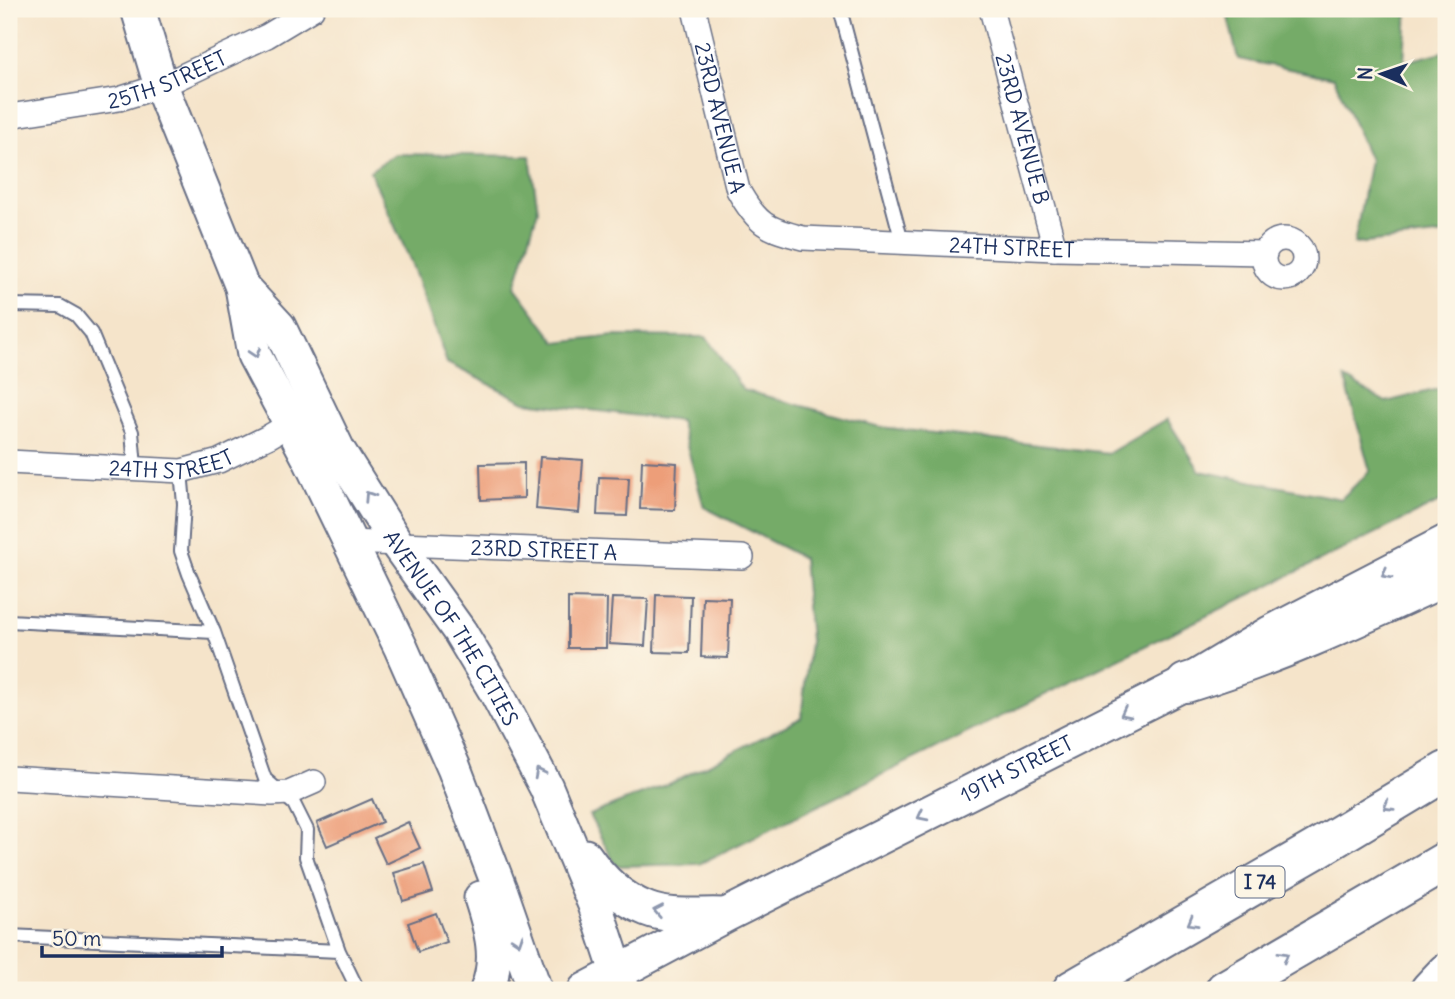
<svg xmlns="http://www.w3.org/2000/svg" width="1455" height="999" viewBox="0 0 1455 999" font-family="Delius,sans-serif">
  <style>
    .forest { fill: #75ab68; stroke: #486d63; stroke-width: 2 }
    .building { fill: #ed9e79 }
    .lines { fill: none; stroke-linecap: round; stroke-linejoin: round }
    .service-casing { stroke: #676e84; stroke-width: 16 }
    .minor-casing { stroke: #676e84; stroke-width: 26 }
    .secondary-casing { stroke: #676e84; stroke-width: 37 }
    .motorway-casing { stroke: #676e84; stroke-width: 42 }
    .service { stroke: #fff; stroke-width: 12 }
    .minor { stroke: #fff; stroke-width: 23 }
    .secondary { stroke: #fff; stroke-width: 33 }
    .motorway { stroke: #fff; stroke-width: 38 }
    .oneway { stroke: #8d97ae }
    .labels { text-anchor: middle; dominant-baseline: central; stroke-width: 6; stroke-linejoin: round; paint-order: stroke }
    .shield { fill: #fcf5e5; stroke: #5e6a86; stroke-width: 2 }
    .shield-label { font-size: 19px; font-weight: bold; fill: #1b2f5e }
    .street-label { font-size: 21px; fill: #1b2f5e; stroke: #fcf5e5 }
  </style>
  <rect width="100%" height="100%" fill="#fcf5e5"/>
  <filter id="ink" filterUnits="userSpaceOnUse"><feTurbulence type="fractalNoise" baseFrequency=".0143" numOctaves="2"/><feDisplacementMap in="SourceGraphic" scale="14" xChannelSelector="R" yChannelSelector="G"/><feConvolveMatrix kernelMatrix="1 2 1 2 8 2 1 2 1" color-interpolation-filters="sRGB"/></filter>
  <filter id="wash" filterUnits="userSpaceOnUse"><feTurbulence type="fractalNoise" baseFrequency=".00686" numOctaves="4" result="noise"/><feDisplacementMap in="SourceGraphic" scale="28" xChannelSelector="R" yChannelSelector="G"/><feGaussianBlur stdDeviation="1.57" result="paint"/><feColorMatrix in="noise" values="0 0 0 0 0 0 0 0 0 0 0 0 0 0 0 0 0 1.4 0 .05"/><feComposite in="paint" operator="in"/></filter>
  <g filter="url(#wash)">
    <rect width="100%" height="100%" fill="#f5e4ca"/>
    <path class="forest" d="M1226,9H1407L1404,62L1446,51V234L1354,244L1370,160L1334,78L1238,59Z
      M395,154L530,156L538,210L515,287L557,343L614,336L706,337L743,390L880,427L1109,453L1167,419L1200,471L1341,499L1370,471L1345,379L1386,402L1446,387V499L699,864L616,866L589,815L675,781L801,718L810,641L803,558L704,507L680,421L525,402L447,363L411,262L370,171Z"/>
    <g id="blocks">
      <path class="building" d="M540,457L583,460L579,513L536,509Z
        M642,461L677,463L675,510L640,509Z
        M524,463V498L481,500L480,464Z
        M599,477L629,478L627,516L597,515Z
        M656,595L691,596L689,653L654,652Z
        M703,597L730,598L728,658L701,657Z
        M568,598L607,599L606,648H568Z
        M612,598L648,599L645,646L609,644Z
        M372,799L382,822L327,846L317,823Z
        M408,822L420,848L386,864L374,838Z
        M424,864L433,892L403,901L394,873Z
        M436,913L447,942L418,952L408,923Z"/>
    </g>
  </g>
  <g filter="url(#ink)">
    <use href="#blocks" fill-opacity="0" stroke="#676e84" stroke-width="2"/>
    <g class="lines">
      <g class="service-casing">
        <path id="service" d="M840,9L902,242
          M9,305L60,306L76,315L91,333L132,432L135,467
          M181,471L184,504L181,551L189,574L214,632L265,779L294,804L307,830L306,857L339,951L358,990
          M9,621L214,632
          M9,936L339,951"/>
      </g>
      <g class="minor-casing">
        <g id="minor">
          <path id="s1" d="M694,9L738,190C757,224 766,229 803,238L1055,249L1265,253"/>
          <path id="s2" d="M991,9L1055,249"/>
          <path id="s3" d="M9,116L119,99L161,86L267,36L312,9"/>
          <circle cx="1284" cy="259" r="20"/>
          <path id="s4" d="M9,462L181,471L219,461L268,437L290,424L300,415"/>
          <path id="s5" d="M348,542L742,557"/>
          <path d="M9,778L272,794L289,793L314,782"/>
        </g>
      </g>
      <g class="secondary-casing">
        <g id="secondary">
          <path d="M138,9L161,86L242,287L254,355L309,458L401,648L454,768L501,892L535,990"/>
          <path id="s6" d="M242,287L279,327L338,450L397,544L460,632L496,692L546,787L595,905L623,990"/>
          <path d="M585,856C600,878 621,899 647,909C669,918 699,914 723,915"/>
          <path d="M481,898C491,929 500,959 487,990"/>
          <path id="s7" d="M585,990L726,915L1186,683L1270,633L1446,542"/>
        </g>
      </g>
      <g class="motorway-casing">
        <path id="motorway" d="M1186,683C1278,655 1360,616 1446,576
          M1072,990L1318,848L1446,771
          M1225,990L1446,861
          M1430,990L1446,973"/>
      </g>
      <use href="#service" class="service"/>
      <use href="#minor" class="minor"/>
      <use href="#secondary" class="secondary"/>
      <use href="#motorway" class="motorway"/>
    </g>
    <defs><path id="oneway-chevron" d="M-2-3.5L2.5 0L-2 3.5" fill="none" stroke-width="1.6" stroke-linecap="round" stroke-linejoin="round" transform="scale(1.75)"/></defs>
    <g class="oneway">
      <use href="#oneway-chevron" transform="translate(255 353) rotate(72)"/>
      <use href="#oneway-chevron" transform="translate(369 496) rotate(-123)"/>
      <use href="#oneway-chevron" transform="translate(1386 574) rotate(152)"/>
      <use href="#oneway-chevron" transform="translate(1125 713) rotate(153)"/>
      <use href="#oneway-chevron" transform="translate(539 773) rotate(-117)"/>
      <use href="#oneway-chevron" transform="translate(1388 806) rotate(149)"/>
      <use href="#oneway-chevron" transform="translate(922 816) rotate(153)"/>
      <use href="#oneway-chevron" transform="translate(658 911) rotate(-169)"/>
      <use href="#oneway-chevron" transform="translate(1192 922) rotate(150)"/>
      <use href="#oneway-chevron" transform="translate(518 940) rotate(71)"/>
      <use href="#oneway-chevron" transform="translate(1284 956) rotate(-30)"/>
    </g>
  </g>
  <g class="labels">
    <rect class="shield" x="1235.5" y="866.5" width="49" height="31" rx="5"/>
    <g class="shield-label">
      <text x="1260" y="882">I 74</text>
    </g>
    <g class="street-label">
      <text stroke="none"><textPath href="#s3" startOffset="163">25TH STREET</textPath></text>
      <text stroke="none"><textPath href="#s1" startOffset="112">23RD AVENUE A</textPath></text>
      <text stroke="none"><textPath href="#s2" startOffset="124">23RD AVENUE B</textPath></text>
      <text stroke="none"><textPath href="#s1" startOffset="480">24TH STREET</textPath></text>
      <text stroke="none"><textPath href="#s4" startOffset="163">24TH STREET</textPath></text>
      <text stroke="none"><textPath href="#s5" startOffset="196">23RD STREET A</textPath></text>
      <text stroke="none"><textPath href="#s6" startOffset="402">AVENUE OF THE CITIES</textPath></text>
      <text stroke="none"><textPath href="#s7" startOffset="485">19TH STREET</textPath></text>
    </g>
  </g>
  <rect width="1455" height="999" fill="none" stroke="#fcf5e5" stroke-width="35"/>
  <g transform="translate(1382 74) rotate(272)" stroke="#fcf5e5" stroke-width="5" paint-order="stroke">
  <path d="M0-5L12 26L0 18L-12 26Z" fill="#1b2f5e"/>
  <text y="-10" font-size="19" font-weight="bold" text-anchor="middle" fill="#1b2f5e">N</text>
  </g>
  <path d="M42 946v10h180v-10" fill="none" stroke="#1b2f5e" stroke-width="3.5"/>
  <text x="52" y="946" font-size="21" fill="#1b2f5e" stroke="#fcf5e5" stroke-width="5" paint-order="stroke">50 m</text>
</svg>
